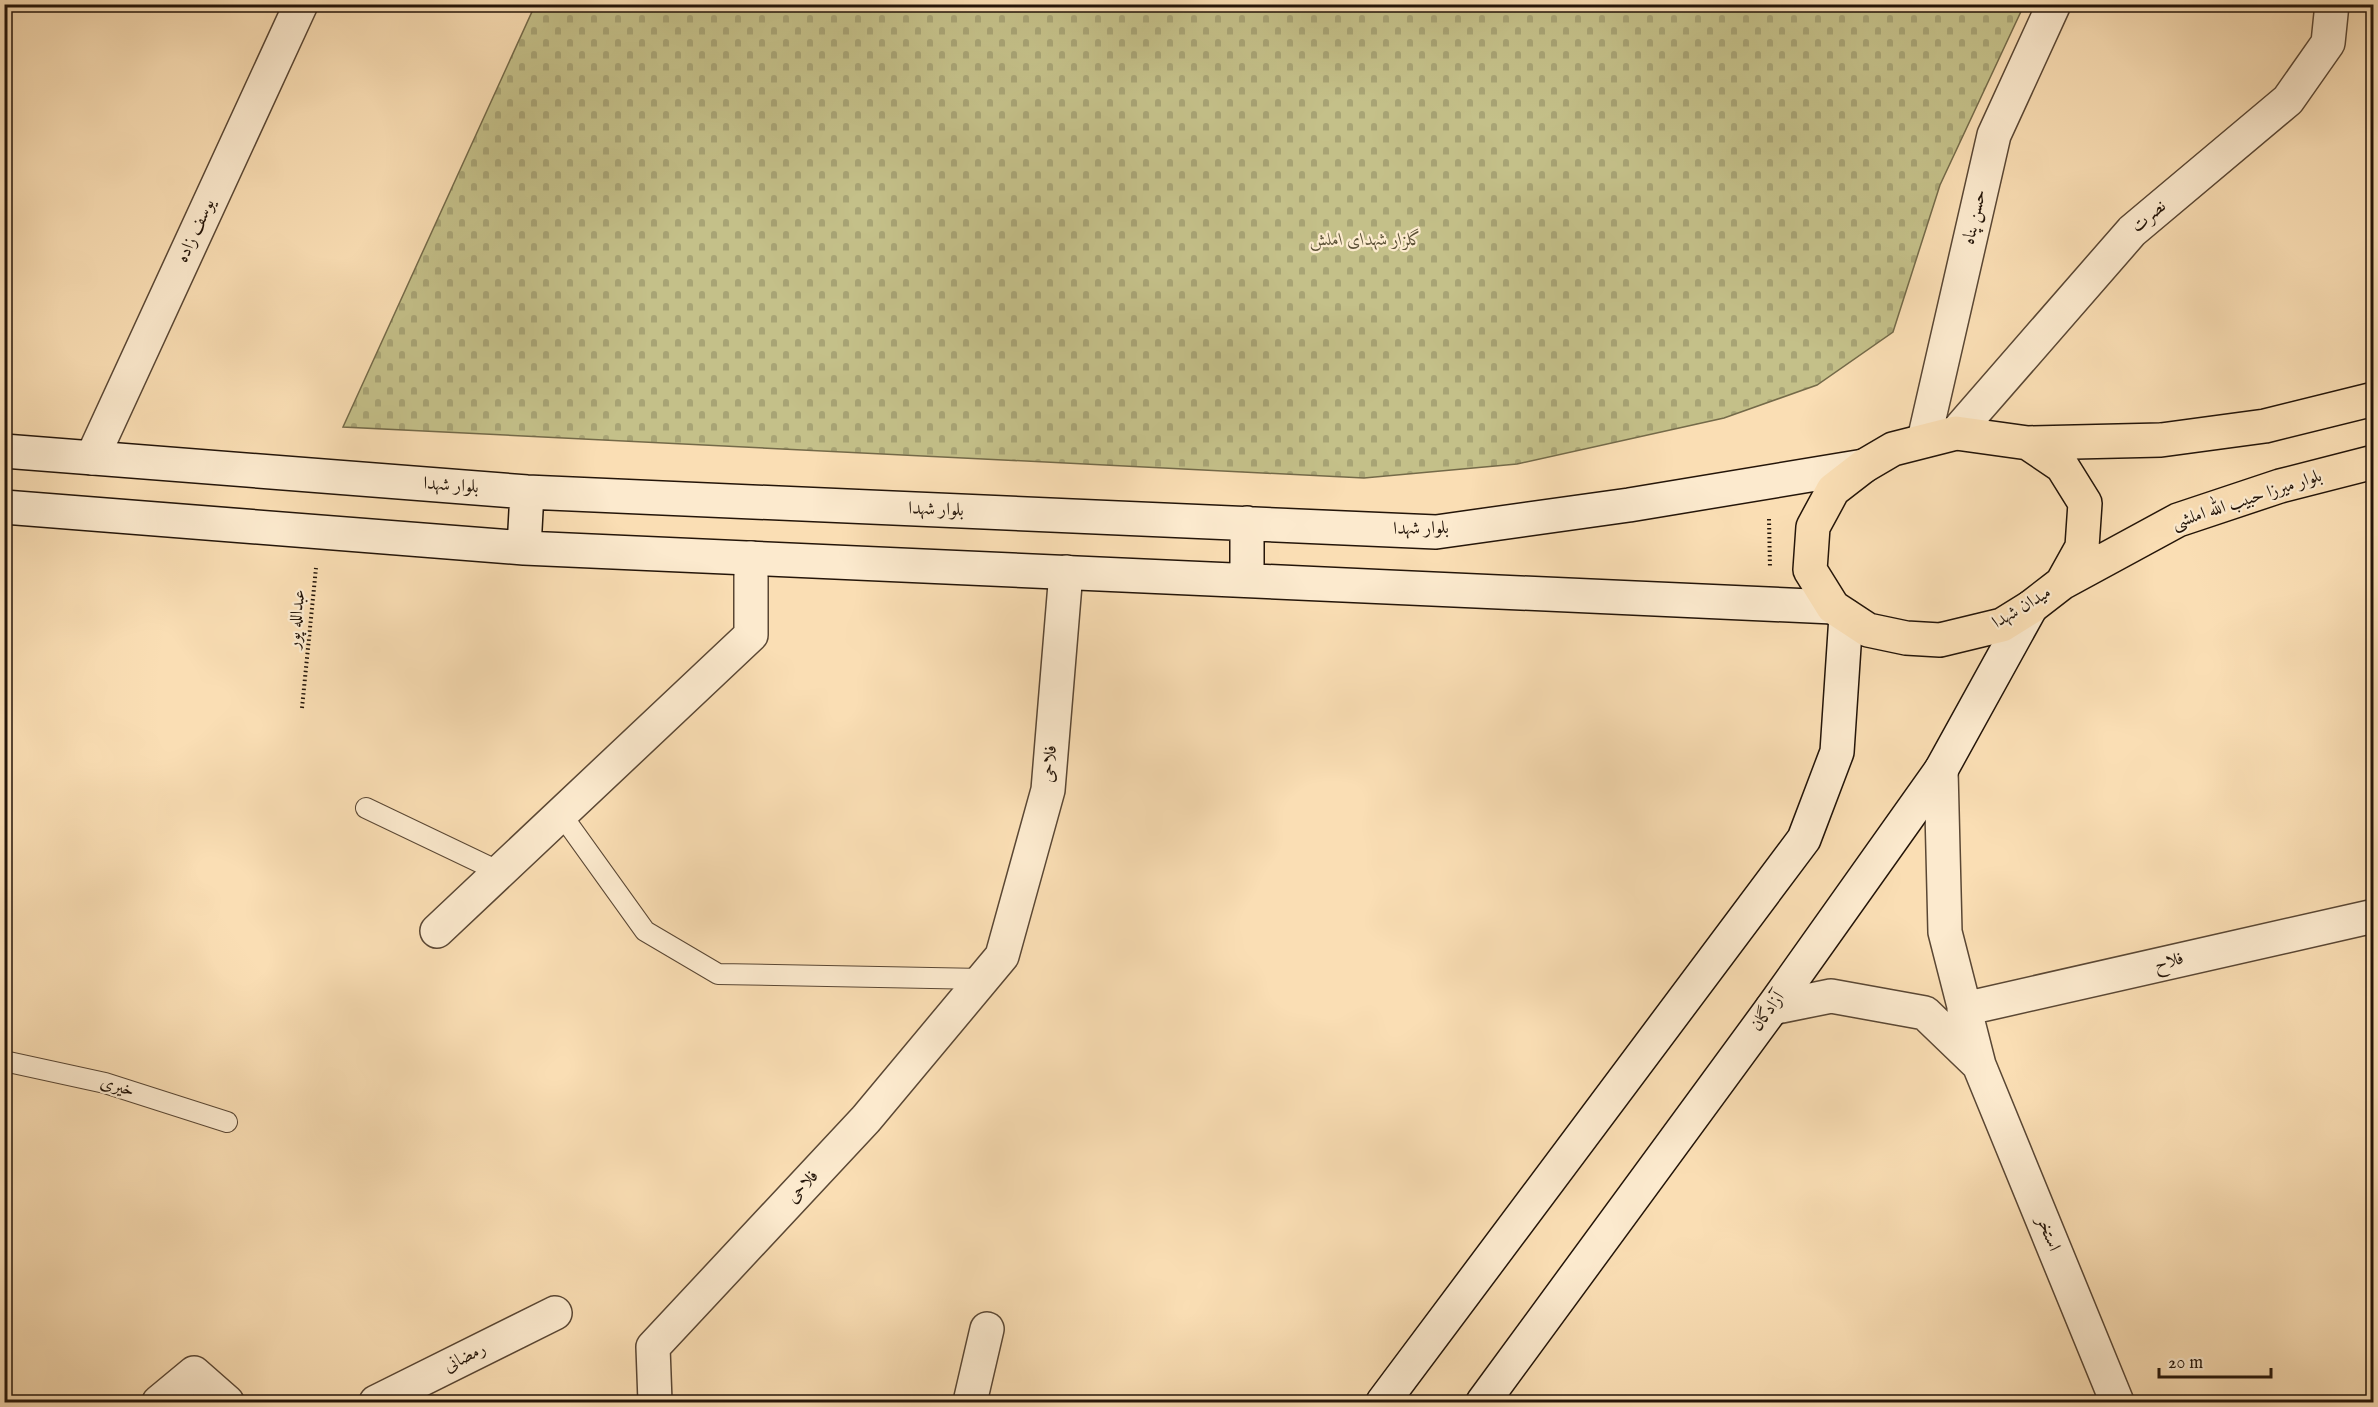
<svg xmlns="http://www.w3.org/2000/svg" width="2378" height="1407" viewBox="0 0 2378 1407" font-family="'IM FELL English',Amiri,serif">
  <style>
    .cemetery { fill: url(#cemetery-stones); stroke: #746a49; stroke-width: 1.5 }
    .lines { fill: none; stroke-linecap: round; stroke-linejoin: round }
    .lane-casing { stroke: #5a4734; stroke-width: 22 }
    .street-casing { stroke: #5a4734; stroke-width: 36 }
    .secondary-casing { stroke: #241509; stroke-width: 36 }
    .primary-casing { stroke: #241509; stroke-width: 36 }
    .path { stroke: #241509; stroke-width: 4; stroke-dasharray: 1.5 3; stroke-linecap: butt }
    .lane { stroke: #fceace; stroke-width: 20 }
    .street { stroke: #fceace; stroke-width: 33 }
    .secondary { stroke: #fceace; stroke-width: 33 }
    .primary { stroke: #fadeb4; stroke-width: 33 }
    .labels { text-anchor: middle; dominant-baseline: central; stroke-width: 4.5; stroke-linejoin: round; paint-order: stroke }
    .street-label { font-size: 18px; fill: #241509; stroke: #fceace }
    .park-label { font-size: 18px; font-style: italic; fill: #5c5136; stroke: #fceace }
  </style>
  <defs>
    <pattern id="cemetery-stones" width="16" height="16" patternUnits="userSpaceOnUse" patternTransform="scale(1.5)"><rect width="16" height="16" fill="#c4c089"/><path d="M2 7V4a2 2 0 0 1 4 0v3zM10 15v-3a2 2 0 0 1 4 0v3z" fill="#a8a475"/></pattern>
  </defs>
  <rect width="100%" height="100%" fill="#fadeb4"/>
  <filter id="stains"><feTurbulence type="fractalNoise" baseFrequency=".00333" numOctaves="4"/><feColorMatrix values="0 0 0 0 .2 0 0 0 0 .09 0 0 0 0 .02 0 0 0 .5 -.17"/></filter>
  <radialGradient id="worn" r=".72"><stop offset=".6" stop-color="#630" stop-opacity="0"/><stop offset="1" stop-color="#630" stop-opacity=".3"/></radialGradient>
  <path class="cemetery" d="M535,5V4L2024,5L1940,185L1893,332L1817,385L1724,418L1517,464L1364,478L343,427Z"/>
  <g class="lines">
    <g class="lane-casing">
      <path id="lane" d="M366,808L500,872
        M561,814L645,931L718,974L983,979
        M4,1061L105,1083L227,1122"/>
    </g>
    <g class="street-casing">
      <path id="street" d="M1956,433L2132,231L2288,100L2328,43L2332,4
        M1924,440L1994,135L2054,4
        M92,458L301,4
        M437,931L751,635V558
        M1772,1008L1831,996L1925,1013L1979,1065L1945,932L1941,770
        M1964,1009L2374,916
        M1979,1065L2117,1402
        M159,1402L194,1373L227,1402
        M376,1402L555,1313
        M655,1402L653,1347L866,1119L1002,956L1048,790L1066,572
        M970,1402L987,1329"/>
    </g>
    <g class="secondary-casing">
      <path id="secondary" d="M4,451L527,492L1436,532L1629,505L1864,466
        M4,507L524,548L1833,607
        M524,548L527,492
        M1247,580V523
        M1383,1402L1804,839L1837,752L1846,616
        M1483,1402L1772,1008L1941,770L2031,607"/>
    </g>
    <g class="primary-casing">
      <path id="primary" d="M1956,433L2028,443L2062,466L2085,503L2082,547L2062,583L2031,607L2002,625L1940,640L1906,638L1868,630L1833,607L1810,570L1813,527L1833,490L1864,466L1893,449Z
        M2028,443L2161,440L2265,426L2374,399
        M2062,583L2178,520L2280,486L2374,462"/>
    </g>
    <path class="path" d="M1769,519L1770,568
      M302,708L316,568"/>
    <use href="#lane" class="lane"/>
    <use href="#street" class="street"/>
    <use href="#secondary" class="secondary"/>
    <use href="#primary" class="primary"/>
  </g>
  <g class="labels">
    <g class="street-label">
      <text transform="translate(1975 217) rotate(-77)">حسن پناه</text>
      <text transform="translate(2149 217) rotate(-41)">نصرت</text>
      <text transform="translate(196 231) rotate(-65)">یوسف زاده</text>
      <text transform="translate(451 486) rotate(4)">بلوار شهدا</text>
      <text transform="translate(2247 500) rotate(-18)">بلوار میرزا حبیب الله املشی</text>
      <text transform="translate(936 510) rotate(2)">بلوار شهدا</text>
      <text transform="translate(1421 529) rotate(-1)">بلوار شهدا</text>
      <text transform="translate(2022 608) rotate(-31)">میدان شهدا</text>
      <text transform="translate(297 619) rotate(-84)">عبدالله پور</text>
      <text transform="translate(1050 764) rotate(-85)">فلاحی</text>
      <text transform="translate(2169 962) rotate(-13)">فلاح</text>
      <text transform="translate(1768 1012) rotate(-54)">آزادگان</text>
      <text transform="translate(117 1087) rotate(16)">خیری</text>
      <text transform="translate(803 1187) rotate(-47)">فلاحی</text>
      <text transform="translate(2048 1234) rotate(68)">استخر</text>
      <text transform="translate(465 1358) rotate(-27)">رمضانی</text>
    </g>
    <g class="park-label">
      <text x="1366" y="240">گلزار شهدای املش</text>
    </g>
  </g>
  <rect width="2378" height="1407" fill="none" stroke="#fadeb4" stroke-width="24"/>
  <rect x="6" y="6" width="2366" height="1395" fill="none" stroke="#241509" stroke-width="3"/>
  <rect x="12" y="12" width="2354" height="1383" fill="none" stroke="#241509" stroke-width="1.5"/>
  <path d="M2159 1368v9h112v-9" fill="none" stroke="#241509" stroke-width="3"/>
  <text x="2168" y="1368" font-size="18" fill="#241509" stroke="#fceace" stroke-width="4.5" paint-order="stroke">20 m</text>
  <rect width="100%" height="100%" filter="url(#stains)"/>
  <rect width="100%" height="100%" fill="url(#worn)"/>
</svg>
